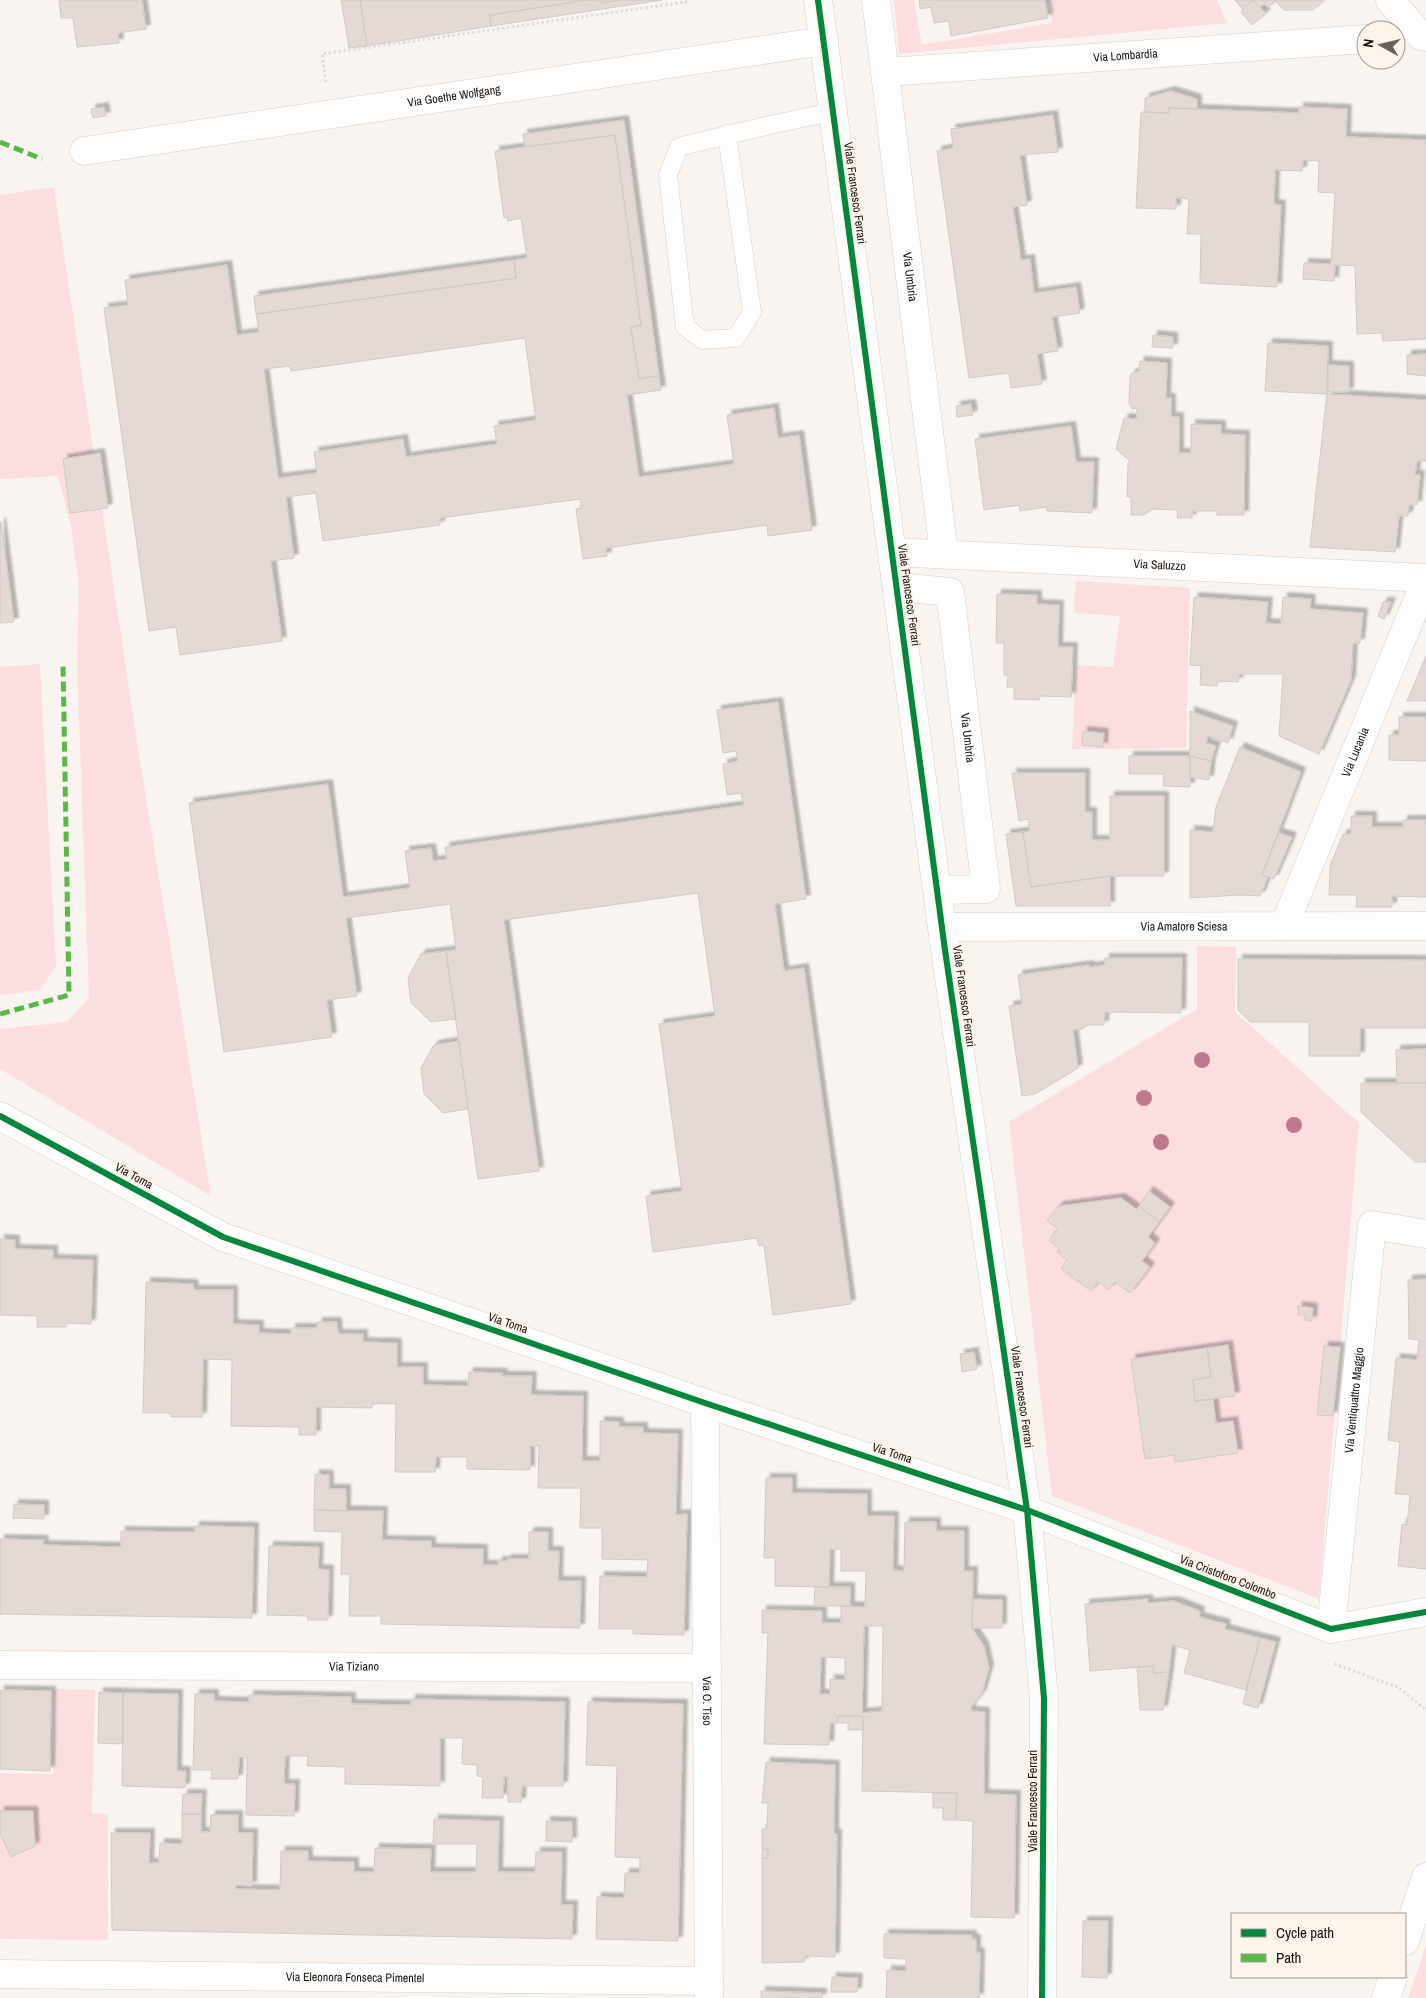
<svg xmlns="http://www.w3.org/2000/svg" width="1426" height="1998" viewBox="0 0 1426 1998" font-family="'Archivo Narrow',sans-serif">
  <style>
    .green { fill: #fcdde0 }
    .building { fill: #e4d9d5; stroke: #d0cac6; fill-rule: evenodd; filter: url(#shadow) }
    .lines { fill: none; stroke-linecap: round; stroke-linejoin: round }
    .service-casing { stroke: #d5cfca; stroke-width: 19 }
    .minor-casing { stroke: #d5cfca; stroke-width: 29 }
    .tertiary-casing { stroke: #d5cfca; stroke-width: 29 }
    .path { stroke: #dfdddb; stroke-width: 3; stroke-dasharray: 2.5 2.5; stroke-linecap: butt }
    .service { stroke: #fefdfd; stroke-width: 18 }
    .minor { stroke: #fefdfd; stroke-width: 28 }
    .tertiary { stroke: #fefdfd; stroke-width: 28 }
    .quiet { stroke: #58b947; stroke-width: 5; stroke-dasharray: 10 5; stroke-linecap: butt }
    .cycleway-casing { stroke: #fdf4eb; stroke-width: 9 }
    .cycleway { stroke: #00873e; stroke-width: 6 }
    .tree { fill: #bf798f }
    .labels { text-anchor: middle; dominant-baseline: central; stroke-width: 4; stroke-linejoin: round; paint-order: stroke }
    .street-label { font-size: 12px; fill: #19140f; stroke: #fdf4eb }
  </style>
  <defs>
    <filter id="shadow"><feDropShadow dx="4.5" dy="-4.5" stdDeviation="1" flood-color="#0004"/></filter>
  </defs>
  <rect width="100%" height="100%" fill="#f9f4ef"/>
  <path class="green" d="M894,0H914L922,45L1052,23L1050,0H1217L1227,23L899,54Z
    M54,187L137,742L211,1196L0,1069V1029L67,1022L89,998L77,662L79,587L71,526L58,476L0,479V195Z
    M1076,581L1190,588L1186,748L1072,749L1076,665L1113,667L1120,616L1074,613Z
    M40,664L56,966L40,990L0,995V667Z
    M1197,946L1236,947L1235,1012L1359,1123L1319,1599L1052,1496L1009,1122L1197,1009Z
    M54,1689L95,1690L92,1813L108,1814V1940L0,1939V1773L53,1774Z
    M1426,1946V1998H1408Z"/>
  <path class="building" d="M59,0H142L146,29L118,33L119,43L77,47L73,18H61Z
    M341,0H360L367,46L349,48Z
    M360,0H587L490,15L491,26L367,46Z
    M587,0H600L601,3L620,0H662L491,26L490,15Z
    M600,0H620L601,3Z
    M919,0H1045L1048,18L951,36L949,21L934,23L931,7L920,9Z
    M1235,0H1268L1260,7L1253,0L1243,10Z
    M1253,0L1266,13L1252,25L1241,12Z
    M1268,0H1324L1313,10H1284L1275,1L1268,8L1264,4Z
    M1171,91L1197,99V109L1169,108V113L1145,112V98Z
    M104,107L106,116L93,118L91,109Z
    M1299,107L1347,109L1346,137L1426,140V339L1383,341L1382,333L1357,334L1355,266L1335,265L1334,281L1303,279L1304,263L1331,264L1335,193L1318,192L1319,161L1303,160L1302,171L1275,170L1274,204L1281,205L1277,287L1200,283L1201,234H1187L1189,199L1176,198V209L1136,208L1141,112L1169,113V108L1299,113Z
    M1053,115L1058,152L1020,155L1027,205L1013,207L1021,260L1030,259L1034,293L1076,287L1080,313L1052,317L1058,351L1037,354L1042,384L1011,388L1009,373L969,378L937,151L953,148L951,129Z
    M624,120L659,376L639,379L631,327L641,325L615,135L525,147L523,134Z
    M615,135L641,325L631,327L639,379L659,376L661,390L627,395L639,477L734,464L727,415L774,408L778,438L799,435L812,530L768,536L767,525L606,548L607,556L583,559L576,509L582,508L580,499L440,518V525L323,541L316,493L286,497L294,558L271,561L282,641L180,655L176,627L149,631L104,308L128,305L125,280L227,265L237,335L259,332L256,314L516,278L514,260L527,258L521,218L508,221L507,217L504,218L495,151ZM525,338L536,420L494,426L497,444L406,457L403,439L314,452L317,473L278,478L264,369L290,366L291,371Z
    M514,260L516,278L256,314L254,296Z
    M1153,335L1173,337V348L1152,347Z
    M1268,343L1328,346L1327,394L1265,391Z
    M1426,354V376L1407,374V355Z
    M1140,361L1167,363L1166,398H1171V417H1179V453H1191V424L1221,425V434L1245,435L1244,515H1217V511H1192V518H1177L1178,510L1153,509L1143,515H1131V497H1127L1128,463L1130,461L1116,449L1124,418L1137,419V408L1132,409L1129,403L1130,378L1131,374L1139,371Z
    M1328,365L1349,366V392H1328Z
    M1327,394L1426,400V461H1417L1415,475H1420L1417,505H1409L1408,516H1399L1395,552L1310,547Z
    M971,404L973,415L957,417L956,406Z
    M1071,426L1076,462H1094L1092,513L1047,511V507L1020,511L1019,505L984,510L975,439Z
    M100,453L108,508L70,513L63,459Z
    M1,522L14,622L0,623V523Z
    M997,594L1037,595V604L1059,605L1058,647H1073L1071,697L1040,696L1039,700L1014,699V687H1007L1008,676L1004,675V643H996Z
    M1194,597L1268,602L1266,623L1281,624L1283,597L1311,599L1310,609L1363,613L1360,643H1353L1351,680L1319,754L1279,736L1283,674H1239L1238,682L1218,681L1217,686L1200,685L1201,666L1190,665Z
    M1383,602H1391L1384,619L1378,616Z
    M1426,656V701H1407Z
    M778,702L806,899L775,904L784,971L804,968L851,1304L773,1315L764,1245L759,1246L757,1238L653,1252L646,1196L682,1191L659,1024L715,1016L698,893L504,920L539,1171L478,1179L446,951L456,950L450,904L346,918L357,996L327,1000L332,1037L224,1052L189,803L328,784L343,897L410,888L405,851L431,848L433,861L447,859L445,847L744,805L741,793L727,795L723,764L738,761L736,751L723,753L717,710Z
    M1190,711L1233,726L1228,743L1208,736L1206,743L1216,746L1211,761L1190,756Z
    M1399,717H1426V761L1389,760V735H1399Z
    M1083,731L1104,733L1103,747L1082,745Z
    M1240,747L1301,772L1262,875L1268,877L1260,896L1240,895L1190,898V830L1213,832L1216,807Z
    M1129,756H1190V787L1163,786L1164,774H1129Z
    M1190,756L1211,761L1209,780L1190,777Z
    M1012,773H1085V812H1092V840H1110V796H1164V876H1110L1031,887L1023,832L1030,831L1028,819L1019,821Z
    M1351,816H1372V827H1403V820H1426V897L1392,896V907H1356L1357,895H1329L1330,866L1343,834H1351Z
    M1023,832L1031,887L1110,876V906H1016L1006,834Z
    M1279,833L1292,837L1274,879L1262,875Z
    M446,951L456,1019L431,1022L411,1003L408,978L421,954Z
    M1105,958H1182L1181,1013L1105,1012L1104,1025H1088L1082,1029L1073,1030L1078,1068L1035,1094L1022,1096L1009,1006L1022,1004L1018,975L1089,965V967L1105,965Z
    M1238,959L1426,960V1028H1360V1056H1309V1022H1250L1238,1010Z
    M459,1041L468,1109L443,1113L424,1094L421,1068L434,1045Z
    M1426,1049V1083H1397L1396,1050Z
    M1361,1083H1426V1162H1415L1361,1112Z
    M1149,1191L1170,1207L1159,1222L1139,1206Z
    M1121,1198L1136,1209L1139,1206L1159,1222L1148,1237L1155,1243L1142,1261L1150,1267L1130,1293L1115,1282L1109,1290L1098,1282L1091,1291L1061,1269L1067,1260L1057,1252L1059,1248L1049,1240L1058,1229L1047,1221L1059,1206Z
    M0,1239L15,1240V1249L53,1250V1259L93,1260L91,1324L66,1323V1327H37V1316L0,1315Z
    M1426,1279V1569L1398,1566L1402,1524L1407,1525L1410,1495L1395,1494L1400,1442L1388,1440L1396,1358L1417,1360L1419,1340L1409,1339L1408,1280Z
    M146,1282L193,1284L194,1290H233V1324L259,1325V1333L291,1334V1328H317L318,1322H337L338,1334H363V1342L397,1343V1367H423V1385L468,1386L469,1372L503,1373L502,1376H532L531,1395L583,1396L582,1461H600V1421L619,1422V1427H643V1433L678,1434L676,1515L687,1514L684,1635L633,1634V1629H599L600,1576L647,1577L648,1560L602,1559V1528H580L581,1488H538L539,1446H530V1470L467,1469V1457H436L435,1472H395L396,1404L372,1403V1408L316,1407V1435H299V1427L231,1426L232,1360L203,1359L202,1417H171V1413H143Z
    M1298,1306L1313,1308L1312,1321L1305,1320V1315H1298Z
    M1228,1345L1235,1396L1195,1401L1193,1380L1211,1377L1207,1348Z
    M1324,1346L1340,1347L1333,1416L1317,1415Z
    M1207,1348L1211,1377L1193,1380L1195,1401L1213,1399L1216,1423L1233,1421L1238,1453L1175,1462L1174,1455L1145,1459L1131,1359Z
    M974,1352L977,1369L962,1372L960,1354Z
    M315,1474L329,1475V1489H346V1511L314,1510Z
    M766,1478H792V1493L867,1494V1516H894L893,1570L904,1571L905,1522H936V1531H964V1571H973L972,1628L984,1646L989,1668L982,1693L971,1707V1711L985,1712L984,1794L1016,1795L1014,1918L971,1917L973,1821L956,1820L957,1793L862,1791L863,1716H838L837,1723H830L829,1745L764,1744L768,1633H762V1610L822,1611V1623H841V1606L865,1607L866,1571H841V1549H830L829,1587L775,1586V1558H764ZM864,1626H883L882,1711L862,1713ZM821,1657L845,1658V1680L830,1679V1694H820Z
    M14,1504L44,1505V1519L13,1518Z
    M314,1510L383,1511L382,1540L431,1541V1548L483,1549V1565H498V1561H507V1559H529V1532H548V1551H559L558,1581H581L580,1628L381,1624V1616H349L350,1574H341L342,1532L314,1531Z
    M195,1526L254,1527L252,1618L0,1614V1539L44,1540L43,1545L121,1547V1531L195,1532Z
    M269,1546L319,1547L318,1569L329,1570L328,1620H308L307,1616L267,1615Z
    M815,1587H850V1606H814Z
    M973,1599L1002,1600V1628H972Z
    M1148,1599V1603L1174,1601L1200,1611L1199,1617L1226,1624L1225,1629L1260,1638L1246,1690L1184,1673L1190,1650L1172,1645L1169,1672L1154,1673L1153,1666L1090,1671L1085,1604Z
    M1260,1638L1276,1642L1258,1708L1243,1704Z
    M1153,1666L1154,1673L1169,1672L1163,1710H1140L1137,1667Z
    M0,1690L51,1691L50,1771L0,1769Z
    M99,1692L123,1693V1744L98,1743Z
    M123,1693L178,1694L177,1771H186L185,1788L122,1786Z
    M195,1694H214V1701L249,1702V1695L351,1697V1704L411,1705V1699L565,1702L563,1786H522L521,1802H508V1777H504L503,1798H482L483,1777L477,1776V1765L462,1764L463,1738H440V1786L345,1784V1767L307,1766L308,1756H285L284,1784H295L294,1816L246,1815L247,1758L239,1757L238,1779H211L212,1770H193Z
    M588,1702L683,1704L678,1941L596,1939L597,1897L624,1898L625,1873H640V1858L615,1857L617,1766L586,1765Z
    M838,1716H863V1730H848V1723H837Z
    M766,1762L835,1765L834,1833L837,1834L835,1957L805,1956L804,1962L762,1963V1858H768V1849H762V1829H767L768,1803H762Z
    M933,1793H957L956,1820H943V1808H933Z
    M183,1794H202L201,1814H182Z
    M0,1811H33L35,1846L11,1857L0,1834Z
    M182,1814H201V1832H210L211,1815H238V1833H253L252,1886L236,1885V1889L280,1890L281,1851H308V1861L354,1862V1872H374L375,1848L431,1849L430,1872H476L477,1844H433L434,1819L499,1821L498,1872H535L536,1852H562L561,1905H573L572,1939L112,1930L111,1833H150L149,1863H159L160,1843L182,1844Z
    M546,1821L572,1822V1842L546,1841Z
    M762,1849H768V1858H762Z
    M1083,1921H1108L1107,1978L1082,1977Z
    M884,1934L972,1935V1939H976V1953L980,1952L979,1998H886L887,1970L906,1971V1959L884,1958Z
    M832,1977L858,1978L857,1992H831Z
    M761,1991L822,1993V1998H761Z"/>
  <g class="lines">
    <g class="service-casing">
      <path id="service" d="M727,134L752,312L736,338L703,340L685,327L668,175L679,147C730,134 781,122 833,112"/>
    </g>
    <g class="minor-casing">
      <g id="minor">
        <path id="s1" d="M876,0L944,554"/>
        <path d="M1390,0L1421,36L1426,37"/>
        <path id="s2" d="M886,72L1366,39"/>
        <path id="s3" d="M84,151L824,41"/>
        <path id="s4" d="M892,552L1426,578"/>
        <path id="s5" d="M898,587L950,592L986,889L938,890"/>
        <path id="s6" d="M1284,926L1426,580"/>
        <path id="s7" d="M942,927L1426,926"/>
        <path d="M0,1116L223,1237L705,1403L1027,1510L1331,1629L1426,1612"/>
        <path id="s8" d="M705,1403L709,1998"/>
        <path id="s9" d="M1331,1629L1372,1225L1426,1234"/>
        <path id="s10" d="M0,1665L707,1668"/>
        <path d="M1405,1941L1426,1877"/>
        <path id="s11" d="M0,1974L709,1981"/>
        <path d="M1386,1998L1393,1977"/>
      </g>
    </g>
    <g class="tertiary-casing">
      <path id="tertiary" d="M818,0L945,950L1027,1510L1044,1698L1042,1998"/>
    </g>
    <path class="path" d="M326,82L322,54L686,2L685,0
      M1334,1664L1398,1687L1426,1710"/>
    <use href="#service" class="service"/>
    <use href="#minor" class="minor"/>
    <use href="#tertiary" class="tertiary"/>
    <path class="quiet" d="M0,142L42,159
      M0,1014L69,995L63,664"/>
    <g class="cycleway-casing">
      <path id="cycleway" d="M818,0L945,950L1027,1510L1044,1698L1042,1998
        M0,1116L223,1237L705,1403L1027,1510L1331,1629L1426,1612"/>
    </g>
    <use href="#cycleway" class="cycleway"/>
  </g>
  <g class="tree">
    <circle cx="1202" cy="1060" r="8"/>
    <circle cx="1144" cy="1098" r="8"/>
    <circle cx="1294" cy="1125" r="8"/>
    <circle cx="1161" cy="1142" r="8"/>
  </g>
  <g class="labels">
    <g class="street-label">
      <text stroke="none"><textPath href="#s2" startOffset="240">Via Lombardia</textPath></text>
      <text stroke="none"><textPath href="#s3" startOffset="374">Via Goethe Wolfgang</textPath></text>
      <text transform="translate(855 193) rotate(82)">Viale Francesco Ferrari</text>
      <text stroke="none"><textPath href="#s1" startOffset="279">Via Umbria</textPath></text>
      <text stroke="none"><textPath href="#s4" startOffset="268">Via Saluzzo</textPath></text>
      <text transform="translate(909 595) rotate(82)">Viale Francesco Ferrari</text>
      <text stroke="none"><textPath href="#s5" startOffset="199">Via Umbria</textPath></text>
      <text stroke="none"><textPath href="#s6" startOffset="188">Via Lucania</textPath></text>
      <text stroke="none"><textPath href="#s7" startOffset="242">Via Amatore Sciesa</textPath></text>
      <text transform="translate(964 996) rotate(82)">Viale Francesco Ferrari</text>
      <text transform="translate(134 1176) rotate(29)">Via Toma</text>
      <text transform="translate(508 1323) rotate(19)">Via Toma</text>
      <text transform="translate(1022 1397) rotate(82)">Viale Francesco Ferrari</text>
      <text stroke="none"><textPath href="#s9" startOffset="230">Via Ventiquattro Maggio</textPath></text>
      <text transform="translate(892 1453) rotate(18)">Via Toma</text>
      <text transform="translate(1228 1577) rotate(21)">Via Cristoforo Colombo</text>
      <text stroke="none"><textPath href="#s10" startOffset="354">Via Tiziano</textPath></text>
      <text stroke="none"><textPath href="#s8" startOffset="298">Via O. Tiso</textPath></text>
      <text transform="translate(1033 1801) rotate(-90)">Viale Francesco Ferrari</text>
      <text stroke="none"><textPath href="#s11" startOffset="355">Via Eleonora Fonseca Pimentel</textPath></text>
    </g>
  </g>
  <rect x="1231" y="1913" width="175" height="65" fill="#fdf4eb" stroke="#a29a93"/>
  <rect x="1241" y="1929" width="25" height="8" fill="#00873e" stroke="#a29a93"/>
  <text x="1276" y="1938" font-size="15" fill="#19140f">Cycle path</text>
  <rect x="1241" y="1954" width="25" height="8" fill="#58b947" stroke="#a29a93"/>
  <text x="1276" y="1963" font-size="15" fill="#19140f">Path</text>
  <g transform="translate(1381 45) rotate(278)"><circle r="24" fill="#fdf4eb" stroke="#a29a93"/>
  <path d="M0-4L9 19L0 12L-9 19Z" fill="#67625d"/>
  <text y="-8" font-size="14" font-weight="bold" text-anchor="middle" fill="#19140f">N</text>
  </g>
</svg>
